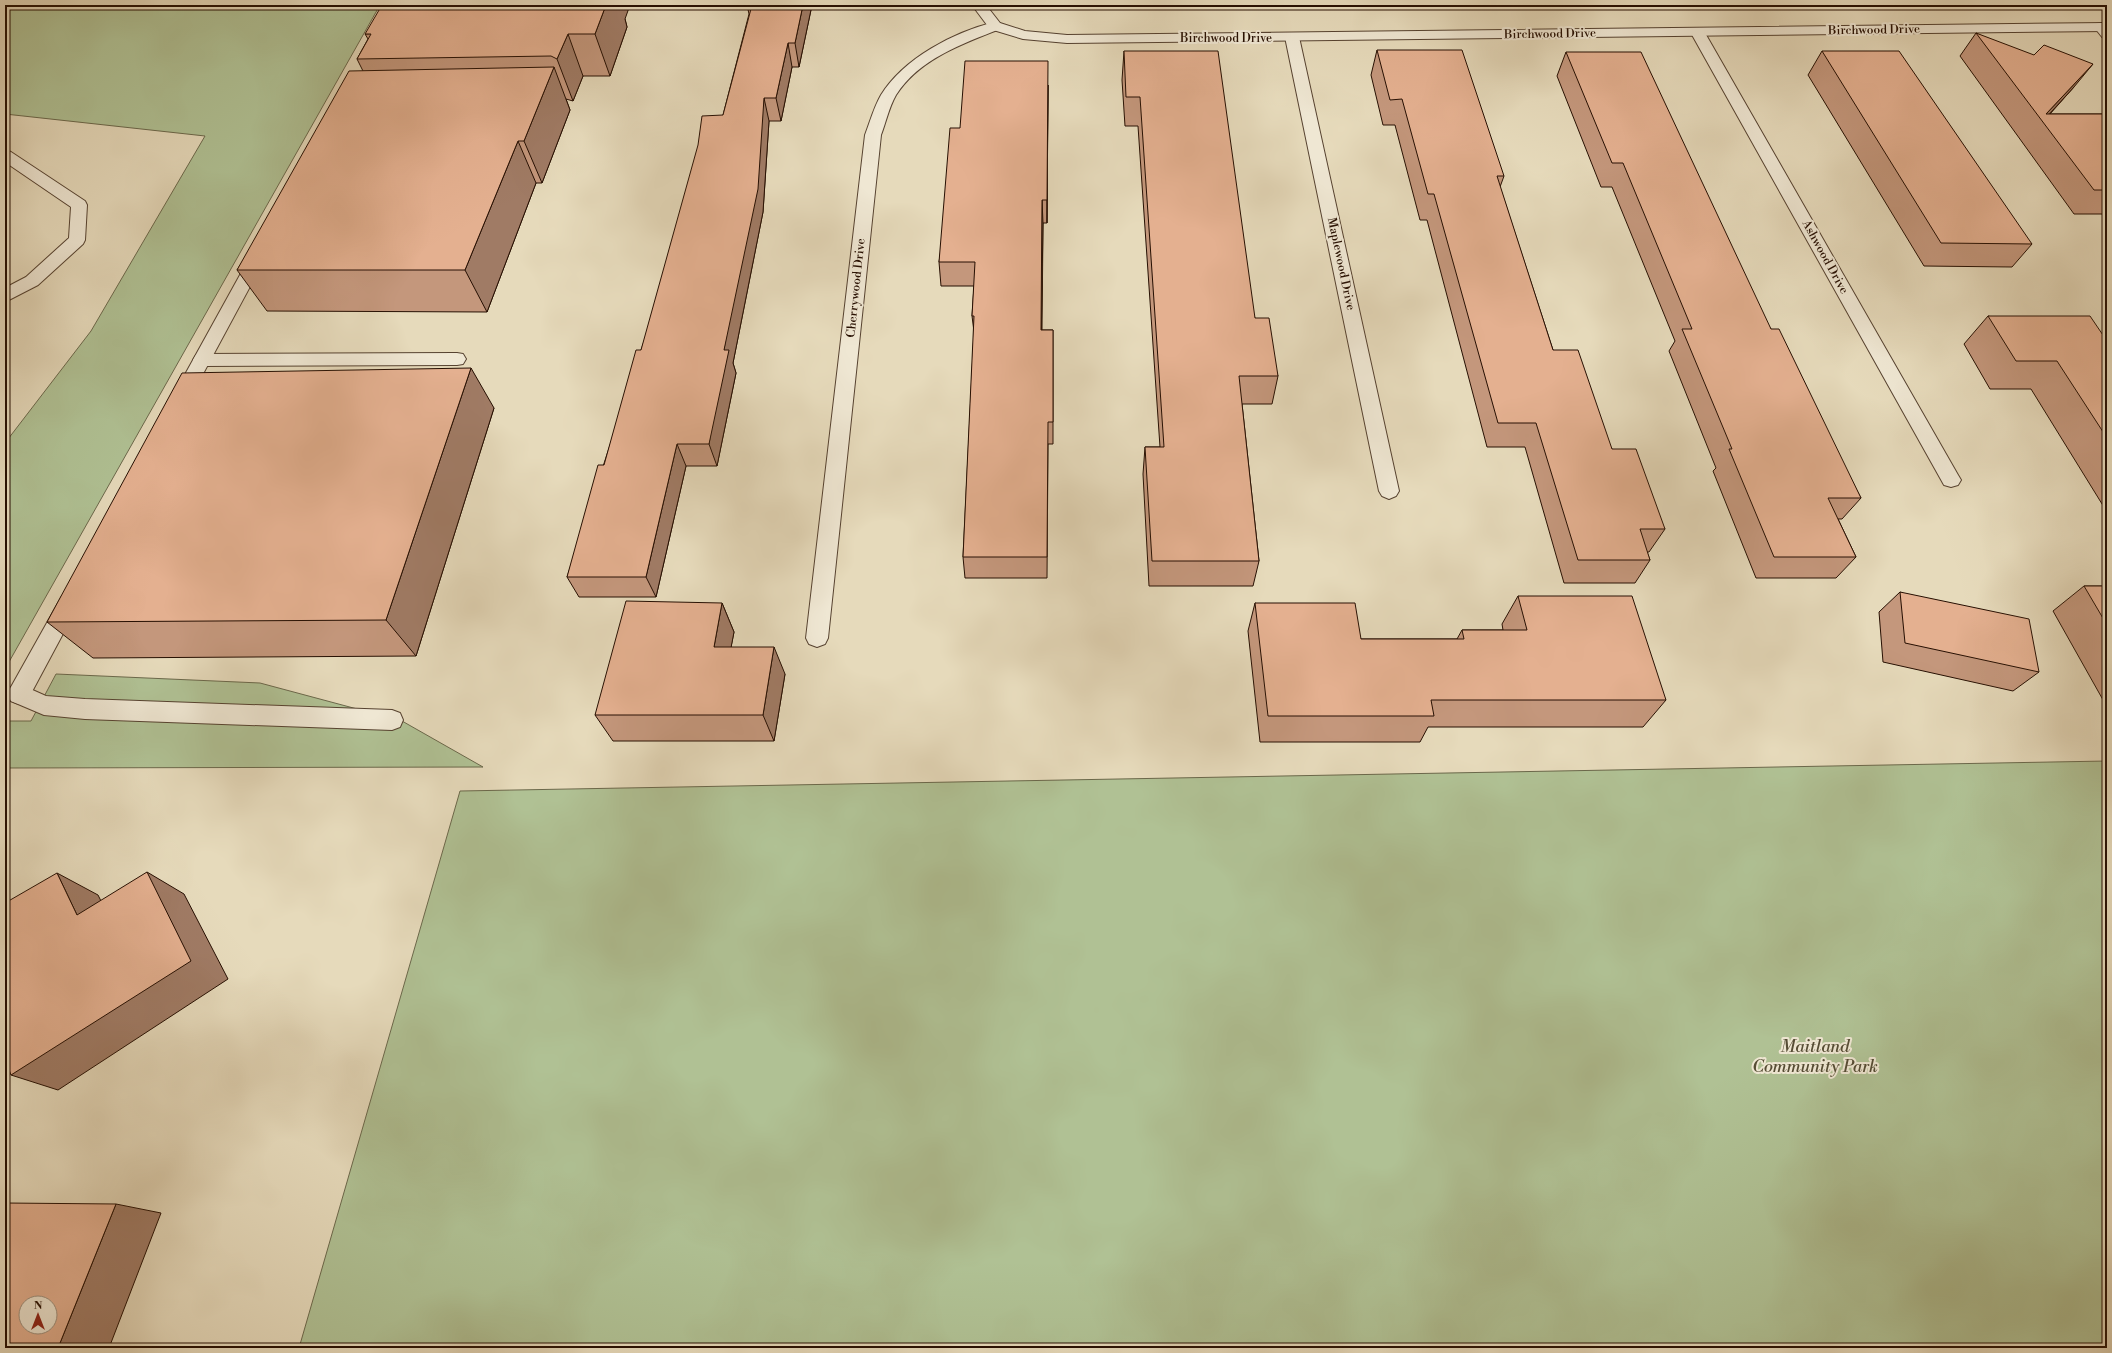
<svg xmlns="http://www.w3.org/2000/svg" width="2112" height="1353" viewBox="0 0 2112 1353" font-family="'Libre Bodoni',serif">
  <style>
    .green { fill: #b0c194; stroke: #6b684b }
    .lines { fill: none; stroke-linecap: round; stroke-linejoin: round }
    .service-casing { stroke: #564230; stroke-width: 2 }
    .minor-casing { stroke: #564230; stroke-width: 2 }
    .tertiary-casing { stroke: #564230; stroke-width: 2 }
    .service { fill: #efe7d3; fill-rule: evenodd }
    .minor { fill: #efe7d3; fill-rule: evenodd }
    .tertiary { fill: #efe7d3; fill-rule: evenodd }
    .wall { fill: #c4977c; stroke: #260f02 }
    .shaded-wall { fill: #a07b65; stroke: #260f02 }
    .building { fill: #e4b090; stroke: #260f02; fill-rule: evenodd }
    .labels { text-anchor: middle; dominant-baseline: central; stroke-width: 4; stroke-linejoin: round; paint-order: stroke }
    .far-street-label { font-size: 12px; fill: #260f02; stroke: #efe7d3 }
    .near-park-label { font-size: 17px; font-style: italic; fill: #564d35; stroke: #efe7d3 }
  </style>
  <rect width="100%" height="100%" fill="#e6dabb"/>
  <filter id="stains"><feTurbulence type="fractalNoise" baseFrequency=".005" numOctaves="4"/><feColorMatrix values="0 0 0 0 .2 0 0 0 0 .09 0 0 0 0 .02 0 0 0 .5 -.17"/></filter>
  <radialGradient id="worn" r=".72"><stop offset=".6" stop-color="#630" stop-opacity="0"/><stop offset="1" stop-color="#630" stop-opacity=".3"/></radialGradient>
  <path class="green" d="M5,5H380L5,669V443L91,331L205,136L5,114Z
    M56,674L260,683L402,721L483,767L5,768V721H31Z
    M2107,761V1348H299L460,791Z"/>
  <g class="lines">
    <g class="service-casing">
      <path id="service" d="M5,150L11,152L85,201L87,205L85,240L83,244L38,285L5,302V288L26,277L69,238L71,207L5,162Z
        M457,353L463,354L466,359L463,364L457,365L202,366L196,365L193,360L196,355L202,354Z
        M19,684L46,696L85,699L392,710L400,713L403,720L400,727L392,730L85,719L44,715L11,701L8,694L11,687Z"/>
    </g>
    <g class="minor-casing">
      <path id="minor" d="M995,22L1000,23L1002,26L1000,29C962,44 919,59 896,95C889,107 886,122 881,135L828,638L825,644L817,647L809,644L806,638L865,135C870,122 874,107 881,95C904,58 954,32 995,22Z
        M2101,23L2107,25V38L2102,37L2094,27L2096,24Z
        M1698,29L1703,30L1705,33L1958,475L1961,480L1958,485L1951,487L1944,485L1691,33L1693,30Z
        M1292,33L1297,34L1299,37L1399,491L1396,496L1389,499L1382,496L1379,491L1285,37L1287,34Z
        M259,249L265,251L267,255L190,398L188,403L181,405L174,403L172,398L251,255L253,251Z
        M69,593L76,596L80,602L27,701L19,704L11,701L8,694L11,687L62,596Z"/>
    </g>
    <g class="tertiary-casing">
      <path id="tertiary" d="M972,5H986L1000,23L1025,31L1067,35L2107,23V31L1067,43L1023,39L990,29Z"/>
    </g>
    <use href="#service" class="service"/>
    <use href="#minor" class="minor"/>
    <use href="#tertiary" class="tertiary"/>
  </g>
  <path class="wall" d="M747,5H812L799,67H792L781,121H769L763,212L733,363L736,373L717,466H686L656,597H579L567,577L641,350L723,115L749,14Z
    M625,19L627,27L610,76H583L573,101L566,99L570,110L542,183H536L487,312L267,311L237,270L363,71L357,59L368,39L365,34Z
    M1976,33L2074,87L2050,114H2107V221L2102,214H2074L1960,56Z
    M1377,50L1504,176L1500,187L1553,350L1612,449L1665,529L1649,552H1647L1650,560L1635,583H1564L1525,447H1487L1427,220H1420L1395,125H1383L1371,75Z
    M1124,51L1255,318L1278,376L1272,404H1242L1259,561L1253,586H1149L1143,474L1145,447H1160L1138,126H1125L1122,80Z
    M1822,51L2032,244L2012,267L1924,266L1808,75Z
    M1566,52L1771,329L1861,498L1842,519H1838L1856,557L1836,578H1756L1713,471L1716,468L1669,351L1675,341L1612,187H1601L1557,76Z
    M1048,85L1047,223H1043L1042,330H1053V444H1048L1047,578H965L963,557L974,332L972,316L974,286H941L939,262L960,128Z
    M1988,316L2107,341V512L2031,389H1990L1964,344Z
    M494,408L416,656L93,658L47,622Z
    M2084,586H2107V707L2053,611Z
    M1900,592L2039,672L2013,691L1883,662L1879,612Z
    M1518,596L1666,700L1643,727H1428L1420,742H1260L1248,631L1255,603L1361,639H1457L1462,630H1503L1502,624Z
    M722,603L734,632L731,647L785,674L774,741H613L595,715Z"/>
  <path class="shaded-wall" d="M606,5H630L625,19L627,27L610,76L595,34Z
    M803,5H812L799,67L795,43Z
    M568,34L583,76L573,101L557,59Z
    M788,43L792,67L781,121L776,98Z
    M2093,64L2074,87L2043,121L2046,114Z
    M554,67L570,110L542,183L524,141Z
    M1048,85L1047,223V200Z
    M764,98L769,121L763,212L733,363L736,373L717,466L709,444Z
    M518,141L536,183L487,312L465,270Z
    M1042,200L1043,223L1041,352V330Z
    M471,368L494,408L416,656L386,620Z
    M677,444L686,466L656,597L646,577Z
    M722,603L734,632L726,674L714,647Z
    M774,647L785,674L774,741L763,715Z
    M147,872L184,894L228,979L58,1090L11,1075Z
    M57,873L98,895L118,935L77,915Z
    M116,1204L161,1213L109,1348H58Z"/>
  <path class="building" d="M382,5H606L595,34H568L557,59L551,56L357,59L371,34H365Z
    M752,5H803L795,43H788L776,98H764L758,189L724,350H729L709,444H677L646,577H567L598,465H604L636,350H641L698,145L702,116L723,115Z
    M1976,33L2034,55L2044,45L2093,64L2046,114H2107V190H2094Z
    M1377,50H1462L1504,176H1497L1553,350H1578L1612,449H1636L1665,529H1640L1650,560H1578L1536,423H1498L1434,194H1428L1402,99L1390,100Z
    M1124,51H1218L1255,318H1269L1278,376H1239L1259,561H1152L1145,447H1164L1140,97H1126Z
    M1822,51H1899L2032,244L1941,243Z
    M1566,52H1641L1771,329H1779L1861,498H1828L1856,557H1774L1729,449H1732L1682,329H1692L1623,163H1612Z
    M965,61H1048L1047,200H1042L1041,330H1053V422H1048L1047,557H963L974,316H972L975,262H939L950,128H960Z
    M554,67L524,141H518L465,270H237L349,71Z
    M1988,316H2090L2107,341V438L2057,361H2016Z
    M471,368L386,620L47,622L182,373Z
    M2084,586H2107V625Z
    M1900,592L2029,619L2039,672L1905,643Z
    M1518,596H1632L1666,700H1431L1434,716H1268L1255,603H1355L1361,639H1464L1462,630H1527Z
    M626,601L722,603L714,647H774L763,715H595Z
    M147,872L191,961L11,1075L5,1059V903L57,873L77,915Z
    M5,1203L116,1204L58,1348H5ZM26,1303H50V1327H26Z"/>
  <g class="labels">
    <g class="far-street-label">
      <text transform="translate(1874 30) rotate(-1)">Birchwood Drive</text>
      <text transform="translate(1550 34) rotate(-1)">Birchwood Drive</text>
      <text x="1226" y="38">Birchwood Drive</text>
      <text transform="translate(1825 257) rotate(61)">Ashwood Drive</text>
      <text transform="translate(1341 264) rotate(78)">Maplewood Drive</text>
      <text transform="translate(856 288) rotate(-84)">Cherrywood Drive</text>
    </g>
    <g class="near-park-label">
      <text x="1815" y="1047">Maitland<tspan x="1815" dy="20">Community Park</tspan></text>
    </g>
  </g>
  <rect width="2112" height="1353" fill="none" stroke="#e6dabb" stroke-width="20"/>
  <rect x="6" y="6" width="2100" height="1341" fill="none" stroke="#260f02" stroke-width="2"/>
  <rect x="10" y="10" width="2092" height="1333" fill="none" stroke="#260f02"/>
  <g transform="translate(38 1315)"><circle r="19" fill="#efe7d3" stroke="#9f917f"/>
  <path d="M0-3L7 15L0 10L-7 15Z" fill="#8f2418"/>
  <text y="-6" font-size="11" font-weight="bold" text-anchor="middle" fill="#260f02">N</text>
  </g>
  <rect width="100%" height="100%" filter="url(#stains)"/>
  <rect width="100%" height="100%" fill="url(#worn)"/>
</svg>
